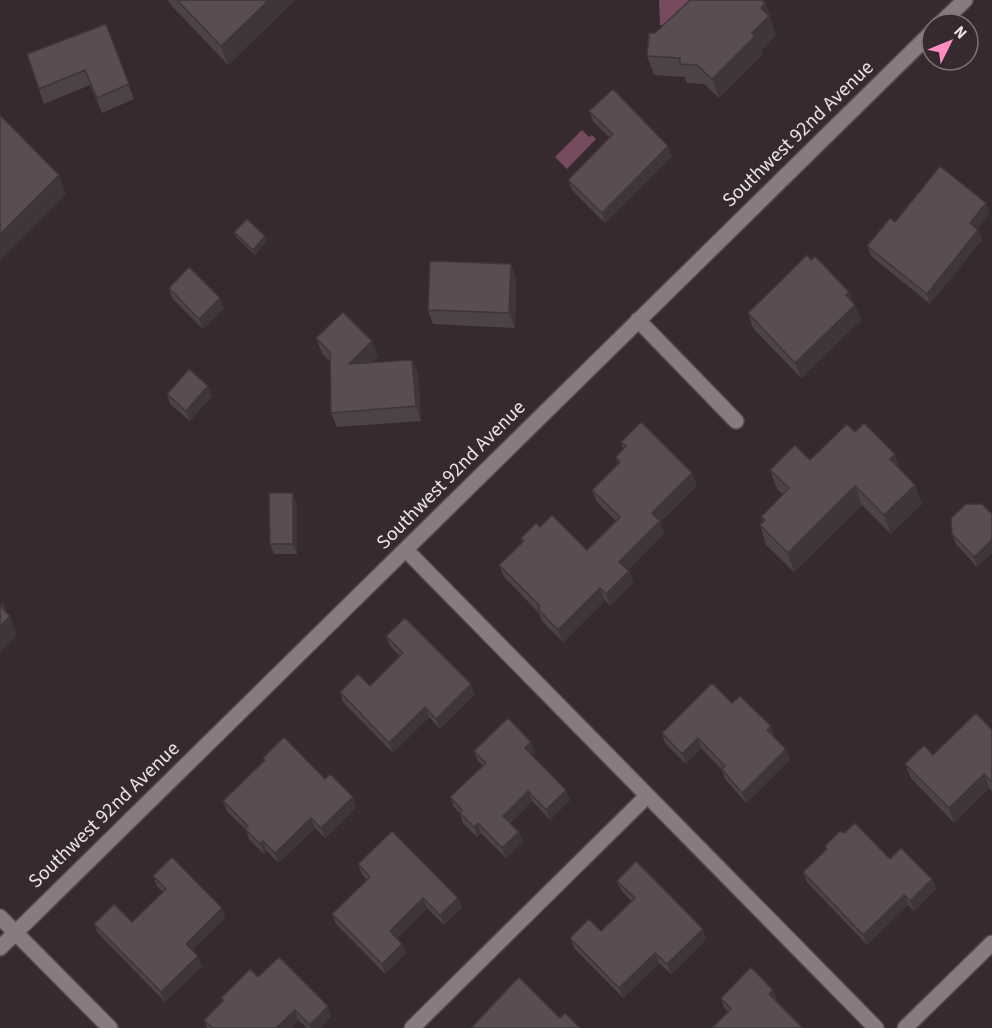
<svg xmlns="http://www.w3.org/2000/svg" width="992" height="1028" viewBox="0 0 992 1028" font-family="'Source Sans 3',sans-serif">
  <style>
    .water { fill: #774b5e }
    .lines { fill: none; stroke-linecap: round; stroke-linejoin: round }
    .street-casing { stroke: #52494d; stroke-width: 18 }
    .secondary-casing { stroke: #52494d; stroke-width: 18 }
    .street { stroke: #887a80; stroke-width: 15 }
    .secondary { stroke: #887a80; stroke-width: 15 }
    .wall { fill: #4d4247 }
    .shaded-wall { fill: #3e3639 }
    .building { fill: #594d52; stroke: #3e3639; stroke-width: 1.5 }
    .labels { text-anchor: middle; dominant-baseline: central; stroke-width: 4.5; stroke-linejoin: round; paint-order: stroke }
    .street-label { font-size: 20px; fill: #eae2e5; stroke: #362a2f }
  </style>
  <rect width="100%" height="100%" fill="#362a2f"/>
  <path class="water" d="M659,0H691L665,25H660Z
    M582,130L589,137L592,135L596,139L567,169L555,157Z"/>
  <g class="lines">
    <g class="street-casing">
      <path id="street" d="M638,320L736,421
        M406,550L876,1028
        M412,1028L647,796
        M905,1028L992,943"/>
    </g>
    <g class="secondary-casing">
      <path id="secondary" d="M940,24L965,0
        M0,917L110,1028
        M0,948L932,32"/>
    </g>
    <use href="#street" class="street"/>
    <use href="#secondary" class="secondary"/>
  </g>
  <path class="wall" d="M168,0H295L228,65L170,4Z
    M769,12L768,13L776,35L761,51L762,55L719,98L704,84L687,83L685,77L654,75L647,56L655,33Z
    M106,24L134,99L102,113L90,85L44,104L39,89Z
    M589,111L672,156L605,223L572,190L568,180L610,138L593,121Z
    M990,213L977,229L982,240L930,304L871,256L867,246L895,222Z
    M234,232L267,241L255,255L236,237Z
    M811,260L849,292L861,320L801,378L753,328L748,313Z
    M511,264L516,279L515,328L433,324L428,310Z
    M169,288L224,308L203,329L172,298Z
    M316,338L378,356L371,363L412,360L418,374L421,421L337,427L331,413L330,362L322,353Z
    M167,394L212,396L190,421L170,404Z
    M855,432L902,471L915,485L922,504L891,534L862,505L794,572L766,545L760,525L763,522L761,517L783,494L777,489L770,470L810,460Z
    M621,442L697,485L660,522L664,533L628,570L633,583L610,606L605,600L563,642L542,621L539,613L504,577L499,565L522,542L521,538L540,527L587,550L616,521L597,502L592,490L618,464L616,457L623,449Z
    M297,503V554H274L270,544Z
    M992,514V553L977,567L956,544L952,534Z
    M386,636L475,694L440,729L429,717L393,753L343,702L340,692L370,686L400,656L390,646Z
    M732,703L774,736L786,749L790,759L746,803L725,779L722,770L701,748L686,764L665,743L662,733Z
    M992,730V791L989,788L954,823L911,778L905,764L933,755Z
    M474,751L535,752L531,755L570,800L550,820L532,801L510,823L519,832L523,842L506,858L481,833L477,837L463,823L460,814L454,807L450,797L483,766L478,761Z
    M263,758L325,779L356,807L325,838L315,828L278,863L267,851L264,854L249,839L246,830L227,811L223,801L264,761Z
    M825,846L890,859L932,879L936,889L914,911L908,905L867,945L807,882L803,872L826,850Z
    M358,864L462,907L444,925L427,908L397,938L406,953L385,974L336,924L332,914L367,880L362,874Z
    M153,876L222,908L225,918L192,950L202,966L165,1002L98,933L94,924L132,922L163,892L157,886Z
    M617,881L706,939L671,974L659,963L623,998L574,948L570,938L601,931L631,901L621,890Z
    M258,977L331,1016L320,1028H307L298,1020L290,1028H207L204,1020L223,1001L221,998Z
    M773,990L777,1000L776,1001L728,1012L724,1008L721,998Z"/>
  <path class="shaded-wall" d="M269,0H295L228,65L221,46Z
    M759,0H765L776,35L761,51L762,55L719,98L712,79L752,33L761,8Z
    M668,146L672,156L605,223L602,213Z
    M59,175L66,194L0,260V234Z
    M986,203L990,213L974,233L970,223Z
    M978,230L982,240L930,304L927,294Z
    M265,236L267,241L255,255L253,250Z
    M511,264L516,279L515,328L509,313Z
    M849,292L861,320L801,378L795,363L846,295Z
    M220,298L224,308L203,329L199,319Z
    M372,341L378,356L354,379L349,364Z
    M412,360L418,374L421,421L416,406Z
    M208,386L212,396L190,421L186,411Z
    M895,454L902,473L890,459Z
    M692,473L697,485L660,522L664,533L624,574L619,562L652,513Z
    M915,485L922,504L891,534L884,515Z
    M855,486L862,505L794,572L788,553Z
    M293,493L297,503V554L293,544Z
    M992,540V553L977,567L974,557Z
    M629,571L633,583L610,606L606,594Z
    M600,588L605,600L563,642L558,630Z
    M3,602L8,617L10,616L17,635L0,653V605Z
    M471,684L475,694L440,729L436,719Z
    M425,707L429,717L393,753L389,743Z
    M771,726L774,736L767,730Z
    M698,738L701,748L686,764L682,754Z
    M531,742L535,752L528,758L525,748Z
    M786,749L790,759L746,803L742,793Z
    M984,774L989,788L954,823L949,808Z
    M566,790L570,800L550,820L546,810Z
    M528,791L532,801L507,826L503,816Z
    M353,797L356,807L325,838L321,828Z
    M311,818L315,828L278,863L275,853Z
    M478,823L481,833L477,837L474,827Z
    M519,832L523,842L506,858L502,848Z
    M263,841L267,851L264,854L260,844Z
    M932,879L936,889L914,911L910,901Z
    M904,895L908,905L867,945L863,935Z
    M423,898L427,908L393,941L390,931Z
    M458,898L462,907L444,925L440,915Z
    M222,908L225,918L189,954L186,944Z
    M703,929L706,939L671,974L667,964Z
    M402,944L406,953L385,974L382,964Z
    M655,953L659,963L623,998L619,988Z
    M198,956L202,966L165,1002L161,992Z
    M773,990L777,1000L772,1004L769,994Z
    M328,1006L331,1016L320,1028H311L310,1025Z
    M295,1010L298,1020L290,1028H276Z"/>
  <path class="building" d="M177,0H269L221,46Z
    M690,0H762L765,3L761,8L769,16L752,33L755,36L712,79L697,65L680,64V58L647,56L649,33H655Z
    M106,24L129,84L97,98L85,70L39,89L27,54Z
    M613,89L668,146L602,213L568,180L613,134L589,111Z
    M0,115L59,175L0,234Z
    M940,166L986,203L970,223L978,230L927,294L867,246L890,218L895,222Z
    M247,219L265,236L253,250L234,232Z
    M807,255L811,260L815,256L849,292L846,295L855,305L795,363L748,313Z
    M430,261L511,264L509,313L428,310Z
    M189,267L220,298L199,319L169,288Z
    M343,312L372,341L349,364L412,360L416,406L331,413L330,352L316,338Z
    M189,369L208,386L186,411L167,394Z
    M641,422L692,473L652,513L660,521L619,562L629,571L606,594L600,588L558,630L538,609L540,606L499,565L524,541L521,538L536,523L540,527L552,515L587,550L620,517L592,490L620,462L616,457L626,446L621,442Z
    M864,423L895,454L890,459L915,485L884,515L855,486L788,553L760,525L765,520L761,517L789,488L770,470L795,445L810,460L847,424L855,432Z
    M269,493H293V544H270Z
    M966,504H982L992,514V540L974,557L952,534L951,518Z
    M0,606L10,616L0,626Z
    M405,618L471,684L436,719L425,707L389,743L340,692L358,674L370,686L403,653L386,636Z
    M712,683L732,703L740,696L771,726L767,730L786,749L742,793L722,769L725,766L698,738L682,754L662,733Z
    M976,713L992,730V782L984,774L949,808L905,764L924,745L933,755Z
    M508,718L531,742L525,748L566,790L546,810L528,791L503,816L519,832L502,848L478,823L474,827L460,813L462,810L450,797L486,763L474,751Z
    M284,737L325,779L330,774L353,797L321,828L311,818L275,853L263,841L260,844L245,829L248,826L223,801L265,760L263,758Z
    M855,823L890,859L901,848L932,879L910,901L904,895L863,935L803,872L827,849L825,846L840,831L844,833Z
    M392,831L458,898L440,915L423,898L390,931L402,944L382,964L332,914L370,877L358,864Z
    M172,857L222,908L186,944L198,956L161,992L94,924L114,904L132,922L166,889L153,876Z
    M636,861L703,929L667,964L655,953L619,988L570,938L589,919L601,931L635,898L617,881Z
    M279,957L328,1006L310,1025L295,1010L276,1028H212L204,1020L224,1000L221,998L250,969L258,977Z
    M751,967L773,990L769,994L803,1028H712L731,1009L721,998Z
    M519,977L560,1018L565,1013L580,1028H471Z"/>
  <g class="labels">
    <g class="street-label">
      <text transform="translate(798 134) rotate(-44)">Southwest 92nd Avenue</text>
      <text transform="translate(451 475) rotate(-45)">Southwest 92nd Avenue</text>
      <text transform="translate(104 815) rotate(-44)">Southwest 92nd Avenue</text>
    </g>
  </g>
  <g transform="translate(950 42) rotate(47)"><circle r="28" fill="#362a2f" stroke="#7e7478" stroke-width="1.5"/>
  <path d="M0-4.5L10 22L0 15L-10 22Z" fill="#fd8ec0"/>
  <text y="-9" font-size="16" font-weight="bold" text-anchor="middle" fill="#eae2e5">N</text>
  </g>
</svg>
